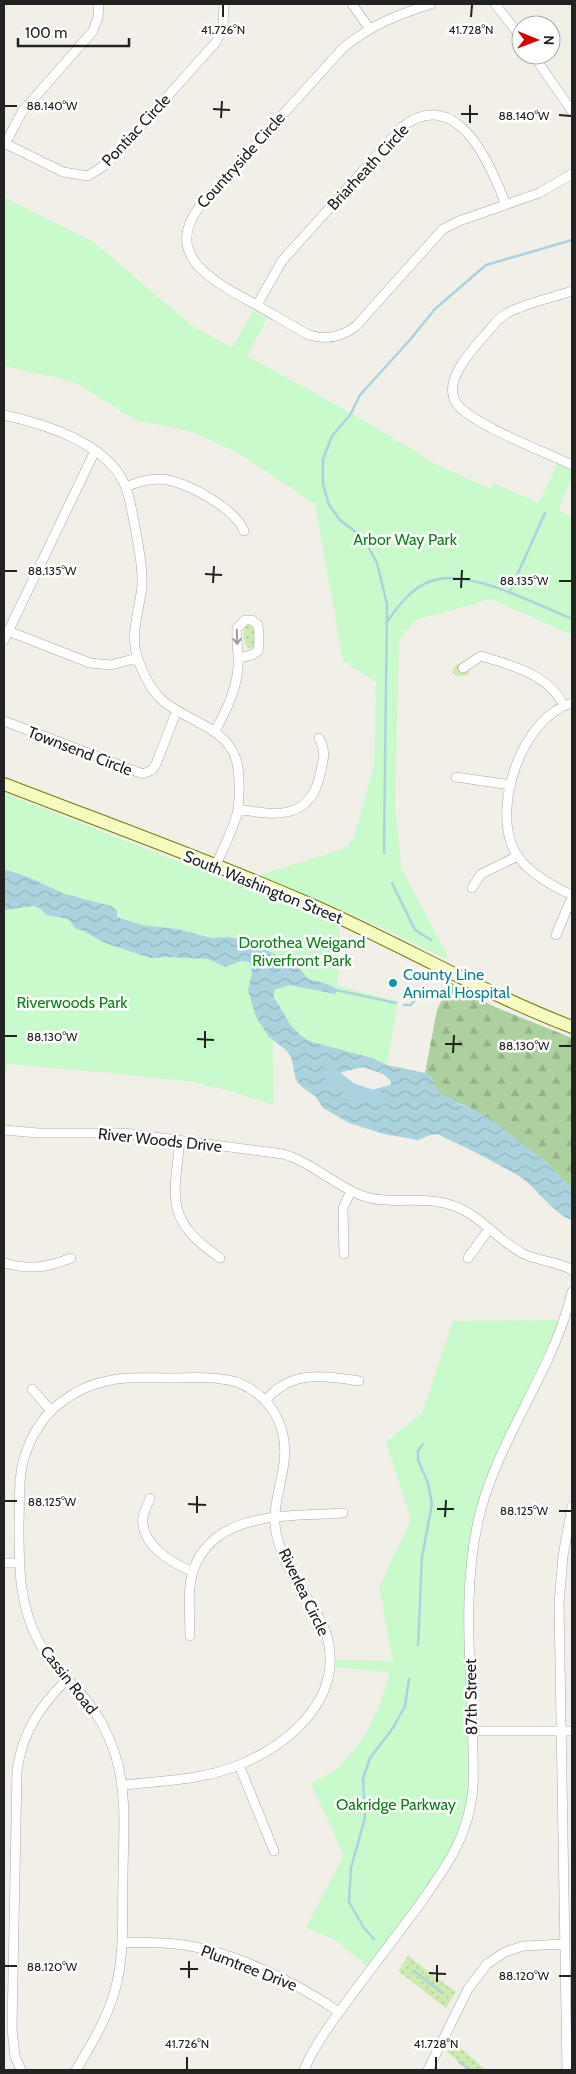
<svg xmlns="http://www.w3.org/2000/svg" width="576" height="2074" viewBox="0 0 576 2074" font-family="Cabin,sans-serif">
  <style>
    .grass { fill: url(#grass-dots) }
    .forest { fill: url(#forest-firs) }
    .park { fill: #c8facc }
    .water { fill: url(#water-waves); fill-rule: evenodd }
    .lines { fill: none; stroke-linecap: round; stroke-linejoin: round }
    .stream { stroke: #aad3df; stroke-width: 2.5 }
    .river { stroke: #aad3df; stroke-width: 14 }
    .minor-casing { stroke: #a9a9a9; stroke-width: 10 }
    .secondary-casing { stroke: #707d05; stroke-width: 14 }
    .minor { stroke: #fff; stroke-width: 9 }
    .secondary { stroke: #f7fabf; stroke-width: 12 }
    .oneway { stroke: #9c9c9c }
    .ticks { fill: none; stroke: #222; stroke-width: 2 }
    .culture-dot { fill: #0f9aa8; stroke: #fff; stroke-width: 2 }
    .labels { text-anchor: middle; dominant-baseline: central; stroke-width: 5; stroke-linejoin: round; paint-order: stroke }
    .street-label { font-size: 16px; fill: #222; stroke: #fff }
    .park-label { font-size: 16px; fill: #0c8416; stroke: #fff }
    .culture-label { font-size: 16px; fill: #0d838f; stroke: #fff; text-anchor: start }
    .ticks-label { font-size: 12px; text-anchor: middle; fill: #222; stroke: #fff; stroke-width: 5; stroke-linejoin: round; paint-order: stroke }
  </style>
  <defs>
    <pattern id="grass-dots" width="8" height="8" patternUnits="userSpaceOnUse" patternTransform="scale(1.25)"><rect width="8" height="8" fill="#cdebb0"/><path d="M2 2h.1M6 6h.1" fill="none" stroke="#b0c997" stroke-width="1.8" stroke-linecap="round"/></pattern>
    <pattern id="forest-firs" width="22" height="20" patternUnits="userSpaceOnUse" patternTransform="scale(1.25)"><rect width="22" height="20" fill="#add19e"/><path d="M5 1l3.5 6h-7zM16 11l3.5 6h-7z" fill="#95b388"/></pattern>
    <pattern id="water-waves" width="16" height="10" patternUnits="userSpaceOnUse" patternTransform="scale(1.25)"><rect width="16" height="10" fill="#aad3df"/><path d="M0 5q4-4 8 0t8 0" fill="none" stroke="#92b5bf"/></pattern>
  </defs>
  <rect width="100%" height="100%" fill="#f2efe9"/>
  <path class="grass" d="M249,623L255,627V647L250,649C242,645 243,632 245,625Z
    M474,656L468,675L458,676L453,674V670L456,665Z
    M408,1956L456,1992L446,2008L398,1971Z
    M453,2041L486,2070H469L447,2052Z"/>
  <path class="forest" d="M450,982L495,1007L572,1038V1189L544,1160L468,1106C460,1105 447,1098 439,1094L432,1079L425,1073L437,1010Z"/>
  <path class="park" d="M4,197L95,243L191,325L232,348L253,311L267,318L247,356L347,411L410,448L431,462L491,489L493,483L539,503L557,464L572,471V478L558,510L572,517V635L491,599L416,620L399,639L395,804L401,867L450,961L367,921L260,875L346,848L354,837L374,766L376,682L343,661L315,504L238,453L190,431L135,420L78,384L58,378L4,366Z
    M4,793L340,925L338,986L398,1001L387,1065C362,1053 334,1053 309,1041C277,1026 270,977 262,947L247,941L229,937L211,938L178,929L142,925L116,916L111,906L65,894L28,877L4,869Z
    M34,906L40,908L46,915L68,919L76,929L84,931L102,942L151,958L166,957L207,959L226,967L241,961L250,962L252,973L250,994L252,997L256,1017L273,1041L274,1105L237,1093L193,1082L100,1072L8,1064L4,1077V910Z
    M560,1320L498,1453L474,1524L469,1785L465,1812L458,1835L439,1871L368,1967L334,1939L306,1928L344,1855L311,1784C320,1779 330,1774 337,1768C368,1739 379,1711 390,1672L335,1667L336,1660L393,1661L379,1587L411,1520L386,1442L422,1413L453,1321Z"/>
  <path class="water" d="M4,869L28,877L65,894L111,906L117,911V917L142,925L178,929L211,938L229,937L247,941L277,955L301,970L308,979C319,982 330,983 338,990L335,994L289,985L274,990V997L290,1024L299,1034L309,1041L372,1058L387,1065L425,1073L432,1078L439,1094L452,1098L460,1105L468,1106L489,1118L544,1160L572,1189V1220C554,1215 536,1187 519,1176C493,1161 465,1147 437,1134L430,1135L418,1140L384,1134L349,1123L323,1108L316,1097L302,1087L296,1080L291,1057L286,1050L269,1037L256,1017L248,990L252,973L250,962L241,961L226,967L207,959L166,957L151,958L141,955L102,942L84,931L76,929L68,919L46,915L40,908L34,906L4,910ZM363,1067L383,1074L391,1081V1084C386,1087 384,1086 379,1088C362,1092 350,1098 339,1079L342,1072Z"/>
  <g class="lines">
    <path class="stream" d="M509,593L545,513
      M387,622C400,603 415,583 439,579C475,572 538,605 572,619
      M384,853L387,604L377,563L368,546L357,533L340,520L329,505L323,484V459L332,436L350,415L360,395L409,341L435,309L486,265L572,240
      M392,883L415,930L431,940
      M336,990L396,1003
      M404,1005H411L420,993
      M418,1645L422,1557L432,1504L428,1483L418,1460V1451L423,1444
      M374,1939L364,1928L349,1902L351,1868L365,1818L363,1779L370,1758L393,1728L405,1706L409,1679
      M414,1971L441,1992
      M459,2062L470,2070"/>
    <path class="river" d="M328,1072L351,1090L379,1099"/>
    <g class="minor-casing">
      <path id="minor" d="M352,4L369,28
        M431,4C397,15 371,25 343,48L200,206C162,255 213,281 251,302C271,313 289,324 309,335C326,340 342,337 356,326L443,229L459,221L539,193L572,174
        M495,4L521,37
        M533,55L572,111
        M4,143L63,172L88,176L108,163L216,42L223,27L224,4
        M5,144L22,112L93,31L98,17L99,4
        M572,291C551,298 527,303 507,313C498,318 492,327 485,335C472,350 441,382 457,404C473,425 546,452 572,465
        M257,305L282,261L402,127C457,84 491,165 506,205
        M4,415C45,424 110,444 126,488C131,502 133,518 136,532C139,550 143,567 142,585C140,610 129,634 138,659C143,674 151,690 163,701C195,727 239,728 239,780C239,792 240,803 237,814C232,832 223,849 215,867
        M126,487C137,482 147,479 160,479C184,480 235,508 244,531
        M8,631L90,663L111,665L137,658
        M4,640L95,451
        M463,668L481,656C512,665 549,675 564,706
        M572,703C522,717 491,808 515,852C526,871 552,886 572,895
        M4,721L143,774L152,770L156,764L177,710
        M215,731C226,711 236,691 238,668C239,654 236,641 237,628L245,620H252L258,625L259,640L258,651L252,655L238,658
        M456,777L511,785
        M238,809C276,816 310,820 320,775C323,759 327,753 319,738
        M472,888L481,874L518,856
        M556,935L572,897
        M4,1130L38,1133H124L283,1154C311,1162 333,1184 360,1195C389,1206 421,1195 451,1205C481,1214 498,1242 526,1255C537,1260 567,1264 572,1271
        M180,1141C173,1200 166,1221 220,1258
        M344,1254L343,1208L351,1191
        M468,1258L489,1229
        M4,1263C30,1270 46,1268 71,1258
        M32,1389L51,1411
        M265,1401C292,1369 323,1376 359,1381
        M150,1498C148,1504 144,1511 143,1517C140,1545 172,1563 193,1572
        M4,1563H19
        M190,1636C190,1615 187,1591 193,1571C214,1509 291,1517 343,1513
        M472,1731H572
        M239,1765L274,1851
        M122,1942C140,1943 158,1942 176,1944C231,1950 294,1981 339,2012
        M21,2070L15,2056L12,2029L17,1770C23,1730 40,1707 67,1679
        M76,2070C91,2045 107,2019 115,1990C125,1955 122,1916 123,1879C123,1838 128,1794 115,1754C109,1736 99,1716 87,1701C72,1682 53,1666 40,1644C18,1605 19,1564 19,1521C20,1502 18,1481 23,1462C29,1439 43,1414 63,1401C75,1392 88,1385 103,1382C124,1376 147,1378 169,1378C186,1378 204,1376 221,1379C231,1380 241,1383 249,1388C267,1398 279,1416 283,1435C291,1470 268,1502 277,1537C281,1549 284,1561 291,1572C302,1593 320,1613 327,1636C344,1698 290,1744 239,1765C203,1780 160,1781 122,1785
        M304,2070C316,2042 335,2018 353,1993C374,1965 396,1936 417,1908C445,1868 468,1839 473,1789C476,1697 457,1600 481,1509C502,1433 554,1368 572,1292
        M428,2070L468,1989L487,1964L505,1952L523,1946L564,1944
        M567,2070L559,1603L563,1556L572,1506"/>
    </g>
    <g class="secondary-casing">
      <path id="secondary" d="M4,784C105,823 208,860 307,903C397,942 481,992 572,1027"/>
    </g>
    <use href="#minor" class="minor"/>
    <use href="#secondary" class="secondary"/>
  </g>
  <defs><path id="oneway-shaft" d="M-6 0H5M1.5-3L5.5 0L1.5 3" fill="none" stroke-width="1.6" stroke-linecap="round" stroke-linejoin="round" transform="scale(1.25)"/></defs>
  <use class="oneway" href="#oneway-shaft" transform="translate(237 637) rotate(89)"/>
  <path class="ticks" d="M223,17V5M471,17L472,5M5,106H17M213,109L230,110M461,114H478M559,115L571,116M221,118L222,101M470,123V105M5,571H17M205,574L222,575M453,579H470M559,581H571M213,583L214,566M461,588L462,570M5,1036H17M197,1039L214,1040M445,1044H462M559,1046H571M205,1048V1031M453,1053L454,1035M5,1501H17M188,1504L206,1505M437,1509H454M559,1511H571M197,1513V1496M445,1517L446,1500M5,1966H17M180,1969H198M429,1973L446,1974M559,1976H571M189,1978V1961M437,1982V1965M187,2069V2057M436,2069V2057"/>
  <circle class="culture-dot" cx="393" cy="983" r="5"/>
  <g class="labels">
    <g class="street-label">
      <text transform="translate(136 130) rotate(-47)">Pontiac Circle</text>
      <text transform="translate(241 160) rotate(-48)">Countryside Circle</text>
      <text transform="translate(368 167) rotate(-47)">Briarheath Circle</text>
      <text transform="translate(80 751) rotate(21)">Townsend Circle</text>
      <text transform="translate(263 887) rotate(22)">South Washington Street</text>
      <text transform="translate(160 1140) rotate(6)">River Woods Drive</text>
      <text transform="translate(304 1592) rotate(64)">Riverlea Circle</text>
      <text transform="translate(69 1680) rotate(52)">Cassin Road</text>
      <text transform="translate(471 1697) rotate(-91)">87th Street</text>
      <text transform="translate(249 1968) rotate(21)">Plumtree Drive</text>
    </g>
    <g class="park-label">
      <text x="405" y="539">Arbor Way Park</text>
      <text x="302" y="942">Dorothea Weigand<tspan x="302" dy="18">Riverfront Park</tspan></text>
      <text x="72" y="1002">Riverwoods Park</text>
      <text x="396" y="1804">Oakridge Parkway</text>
    </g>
    <g class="culture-label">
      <text x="403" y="974">County Line<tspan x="403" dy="18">Animal Hospital</tspan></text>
    </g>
  </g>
  <g class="ticks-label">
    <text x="223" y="34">41.726°N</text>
    <text x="471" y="34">41.728°N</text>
    <text x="52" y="110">88.140°W</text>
    <text x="524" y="120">88.140°W</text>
    <text x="52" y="575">88.135°W</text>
    <text x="524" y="585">88.135°W</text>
    <text x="52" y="1041">88.130°W</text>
    <text x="524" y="1050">88.130°W</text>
    <text x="52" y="1506">88.125°W</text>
    <text x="524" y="1515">88.125°W</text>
    <text x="52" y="1971">88.120°W</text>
    <text x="524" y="1980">88.120°W</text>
    <text x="187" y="2048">41.726°N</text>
    <text x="436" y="2048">41.728°N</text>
  </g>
  <rect width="576" height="2074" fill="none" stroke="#222222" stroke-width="10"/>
  <g transform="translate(536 40) rotate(91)"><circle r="24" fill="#ffffff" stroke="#a7a7a7"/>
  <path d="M0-4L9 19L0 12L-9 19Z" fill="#d40000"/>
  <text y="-8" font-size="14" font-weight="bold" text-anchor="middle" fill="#222222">N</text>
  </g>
  <path d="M18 38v8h111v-8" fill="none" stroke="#222222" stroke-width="2.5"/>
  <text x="25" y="38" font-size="15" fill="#222222" stroke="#ffffff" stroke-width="4" paint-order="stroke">100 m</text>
</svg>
